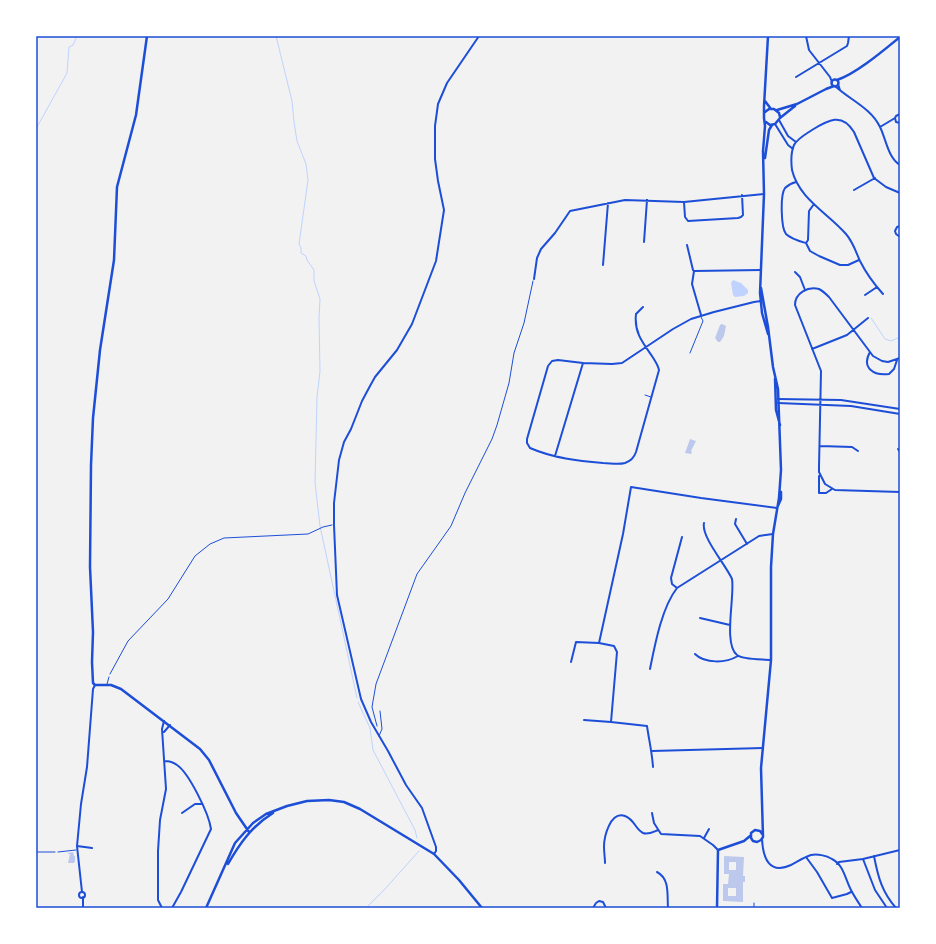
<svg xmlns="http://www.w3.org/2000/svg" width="936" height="944" viewBox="0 0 936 944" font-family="'Fira Sans',sans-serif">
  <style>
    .water { fill: #bfd3fe }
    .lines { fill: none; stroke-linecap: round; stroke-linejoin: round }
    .stream { stroke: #bfd3fe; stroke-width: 1 }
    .building { fill: #bdc9ec; fill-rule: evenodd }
    .path { stroke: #1d4ed8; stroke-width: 1 }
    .service { stroke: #1d4ed8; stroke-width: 1 }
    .minor { stroke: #1d4ed8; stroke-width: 2 }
    .tertiary { stroke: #1d4ed8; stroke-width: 2.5 }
    .neatline { fill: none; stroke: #1d4ed8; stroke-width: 1.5 }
  </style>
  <rect width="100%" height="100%" fill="#f2f2f2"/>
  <path class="water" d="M733,280L741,283L748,290V293L744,296L735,297L733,295L731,283Z"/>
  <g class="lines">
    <path class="stream" d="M276,36L292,101L294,122L297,141L306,164L308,180L299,244L301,248V253L306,256L307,260L314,270V281L320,299L319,318L320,371L317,397L315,483L320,526L357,698
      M36,129L67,73C68,64 68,56 69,47L73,45L77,36
      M871,318L885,339L891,341L900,337
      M358,702L370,728L373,750L415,830L417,838
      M366,908L384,890L419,851"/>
  </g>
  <path class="building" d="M722,324L726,326L724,336L720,342H718L715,338L720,325Z
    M690,439L696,441L691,451L692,452L691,454L685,453Z
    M73,852L74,856H75V861L74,863H68L70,854H68V853Z
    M724,856L744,857L743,876H745V882H743V902L723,901V884H728L729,874H724ZM729,862H736V870H729ZM728,888H736V896H728Z"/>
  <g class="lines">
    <path class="path" d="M110,674L128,641L168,599L195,556L210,544L224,538L308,534L323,527L332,525
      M377,726L372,707L376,684L417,574L451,526L465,493L492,439L497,425L509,383L514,353L524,323L533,281
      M36,852H55"/>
    <path class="service" d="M690,353L703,321L701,317
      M645,395L651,397
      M107,684L109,677
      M379,736L382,729L380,711
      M58,852L76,850
      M754,908V903"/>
    <path class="minor" d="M806,36L809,50L830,77L832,82
      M796,77L847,46L848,43L849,36
      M838,84L840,90
      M835,86C850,100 871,108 880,127C886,139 888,158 900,165
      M900,114L896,116L895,118L896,122L900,123
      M779,120L788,136L796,142
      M775,124L788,145L793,149
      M880,127L895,118
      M796,182C792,183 788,185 785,188C780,195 781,228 786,234C791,239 799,241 806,243
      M854,190L875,178
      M684,202L685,217L688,221L738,218L741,217L743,215L742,195
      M814,204L809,211L808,240L806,243L810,251L819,256L840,265H848L859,260
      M900,226L897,227L895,231L896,234L900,237
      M644,242L647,200
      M687,245L693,270L694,271
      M603,265L608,203
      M694,271L761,270
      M694,271L692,284L701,315
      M795,272L800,277L805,290
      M534,279L537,258L541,249L555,233L570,211L625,200L684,202L764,194
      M883,294C874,284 866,273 860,261C856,252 853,242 846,234C828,213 799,199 792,170C791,162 791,152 794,145C798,138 806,134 812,130C828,120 842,112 854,132L874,178L886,187L900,193
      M865,295L877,287
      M643,307L636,314C634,332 642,342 652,356C655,361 658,365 659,370L636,452C634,458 631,461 625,463C618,465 610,463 603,463C578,461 553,458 530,448L527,443V439L548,366L552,361L558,360L583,363L612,364L622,363L673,329L691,319L714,312L754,302L761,301
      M812,349L847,335L868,318
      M870,352C861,368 874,376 889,374L894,369L897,360
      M900,358L888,362L882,361L873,356L829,297C826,294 823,291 819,289C808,286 795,293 795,305L821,371L819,467V472L825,484L835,490L900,492
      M778,399L841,400L900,409
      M778,403L851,406L900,414
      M820,446L852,447L858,451
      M898,449L900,452
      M555,456L583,363
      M819,476V493H826L832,489
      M736,519L735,524L747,544
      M704,523C701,537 726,565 732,579C735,596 723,644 737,655C743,660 763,659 771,660
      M677,588L672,584L671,578L682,537
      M700,618L730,625
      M695,654C705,664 726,663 738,656
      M571,662L576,642L599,643
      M650,669C655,644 662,607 677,588L759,536L773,534
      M584,720L611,722
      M164,732L170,725
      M652,751L763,748
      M165,761C169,761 173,762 177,765C189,773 209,814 211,829L181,892L172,908
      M653,767C652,752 649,740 647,726L611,722L617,652L614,646L599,643L623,534L631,487L701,498L777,508
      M182,813L195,804H202
      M652,813L654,823L661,834L700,836L713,845L718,850
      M704,838L709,829
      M762,839C763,858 769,875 791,865C797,862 804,857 811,855C817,854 826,855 832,859C844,865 845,879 851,890C854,896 858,902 862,908
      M77,846L92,848
      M434,854L436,851V847L422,808L406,785L388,751L371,722L361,699L337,595L334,525V503L339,460L344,442L351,429L362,401L370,386L375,377L397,350L412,324L436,261L444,210L438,181L435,159V126L438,104L447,83L479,36
      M874,856C878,877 882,892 896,908
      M806,857L817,872L832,898L847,894L851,892
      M863,859L875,890L887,908
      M605,863C605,858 604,852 604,847C604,837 610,811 625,816C635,820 635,829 643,833C648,835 653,832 658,830
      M837,864L839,862L863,859L900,850
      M657,872C670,879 667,894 668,908
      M82,892L77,846L81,804L87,767L93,689L95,685
      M79 895a3 3 0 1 1 6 0a3 3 0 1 1-6 0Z
      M83,908V897
      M162,908L158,900V851L160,820L166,789L162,729L164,721
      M593,908L596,903L599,901L603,902L606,908"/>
    <path class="tertiary" d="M147,36L136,115L117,187L114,260L100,350L93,418L91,465L90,567L93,632L92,662L93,683L95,685H111L121,689L200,749L209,760L236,813L249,832
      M831.5 83a3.5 3.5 0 1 1 7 0a3.5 3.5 0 1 1-7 0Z
      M837,80C856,74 884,50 900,37
      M765,101L771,109
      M777,110L797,104L826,89L834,86
      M765,112L769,109H774L779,113L780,117
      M766,122L770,125L775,124L780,118L795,106
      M765,158L769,130L772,125
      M761,288L768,327L773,367L778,389L781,470L779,498L773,534L771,567V660L761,768L763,837L761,840L757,842L753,841L751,838V833L755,830L760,831L763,835
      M768,334L762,313L760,293L764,194L763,151L765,126L764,118V106L768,36
      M775,378L776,410L780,425
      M777,508L781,499V492
      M228,864C240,843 252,826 273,813
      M206,908L235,843L253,823L266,814L287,806L307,801L329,800L344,802L360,809L434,854L459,880L482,908
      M717,908L718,850L744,841L750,836"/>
  </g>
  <rect width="936" height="944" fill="none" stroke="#ffffff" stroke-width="74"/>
  <rect x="37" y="37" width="862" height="870" class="neatline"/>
</svg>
